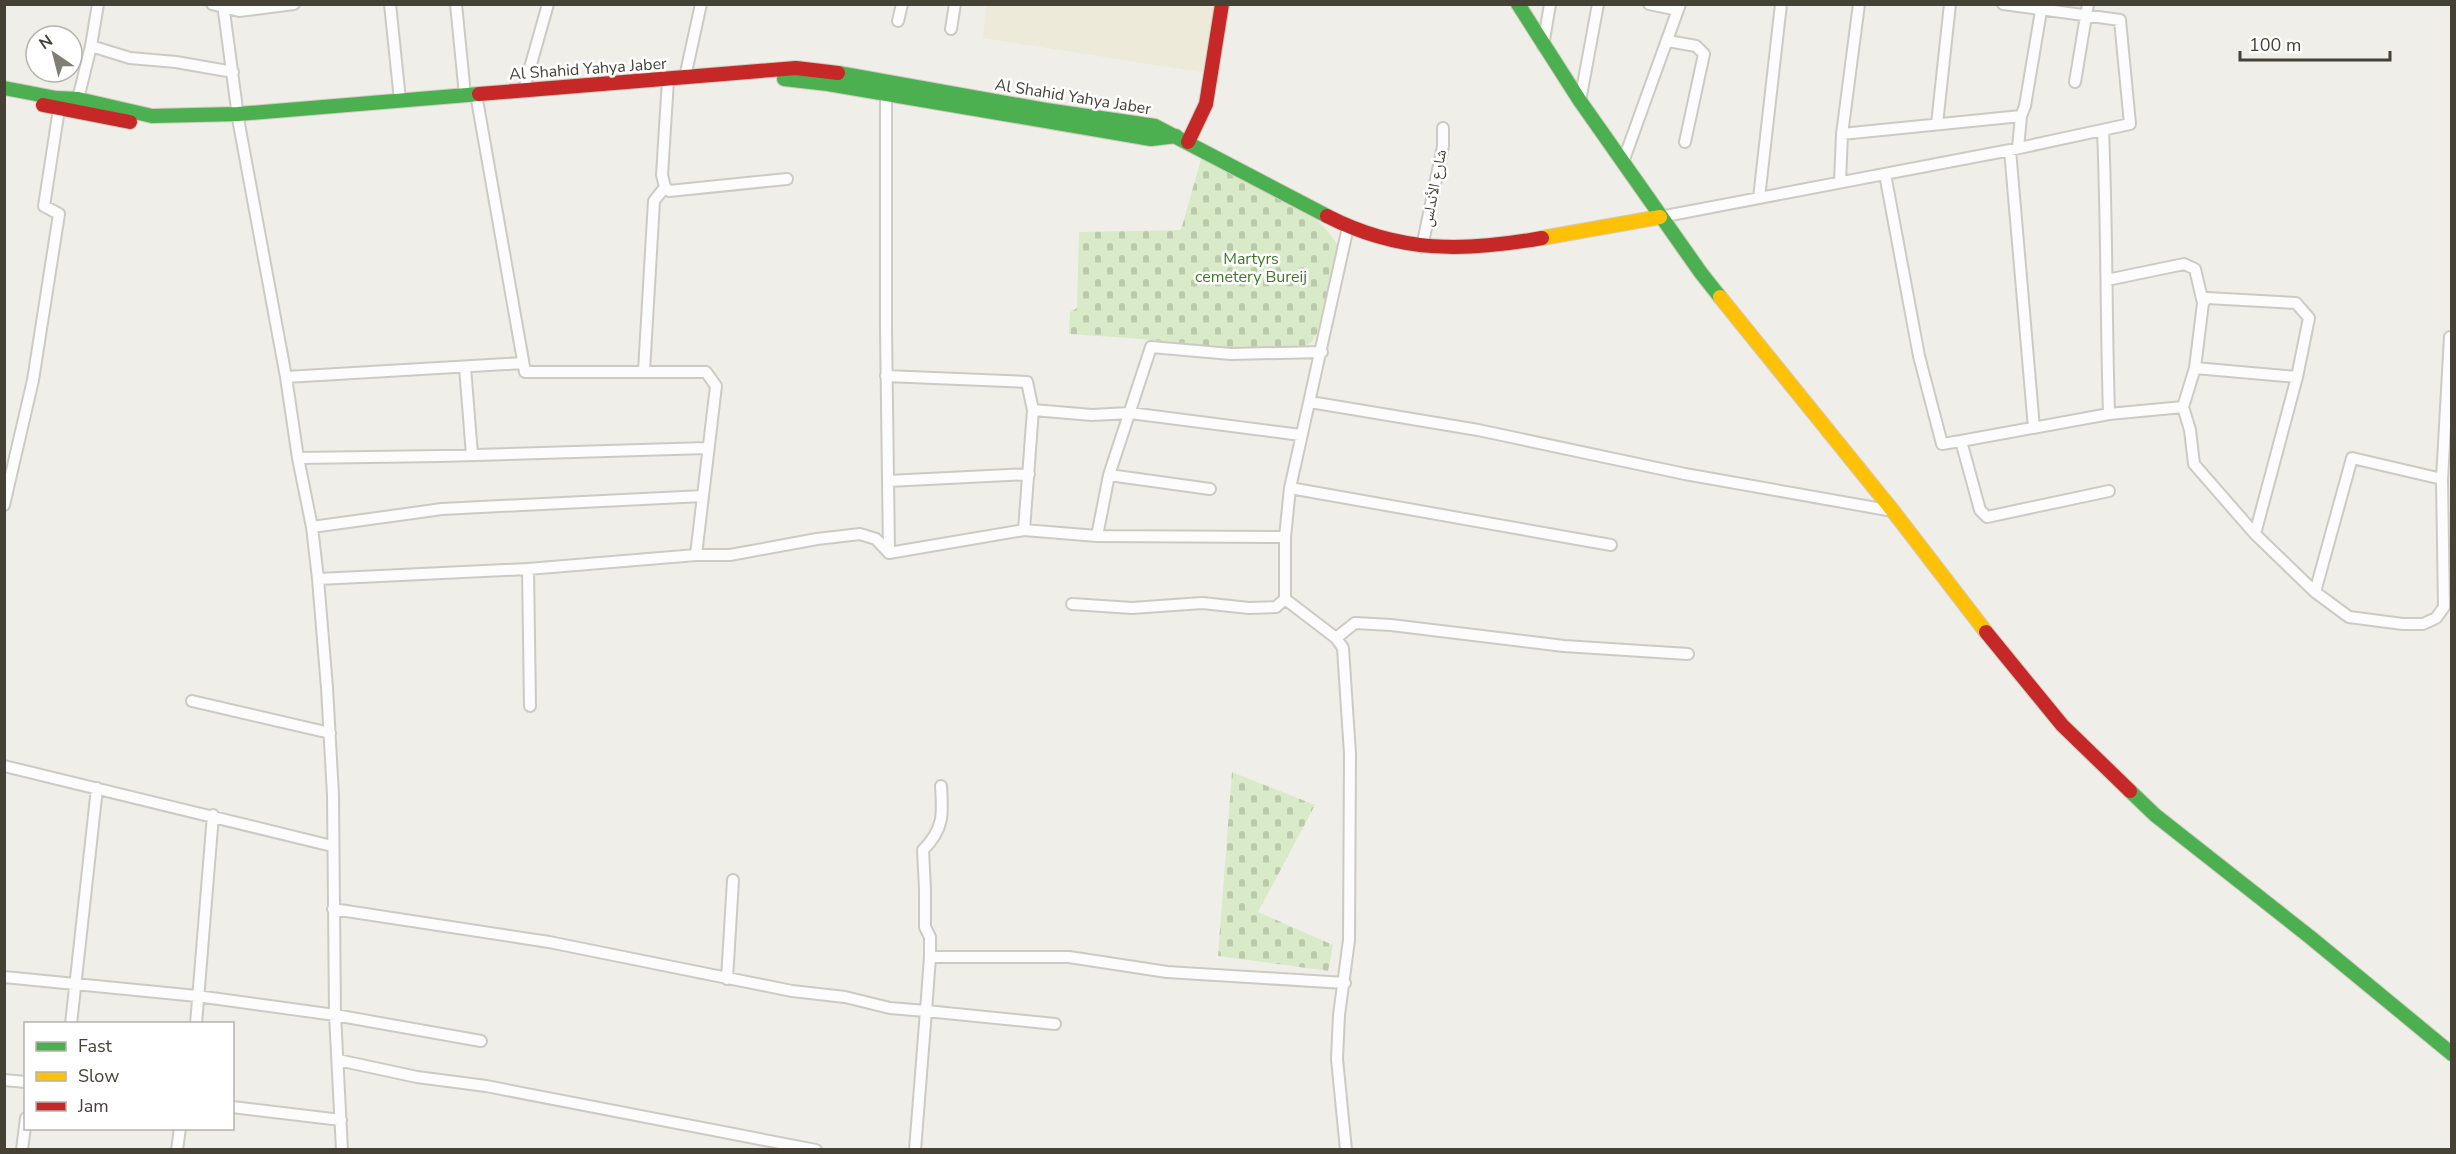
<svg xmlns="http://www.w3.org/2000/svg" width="2456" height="1154" viewBox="0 0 2456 1154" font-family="'Nunito Sans','Noto Naskh Arabic',sans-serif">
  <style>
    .education { fill: #eeeada }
    .cemetery { fill: url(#cemetery-stones) }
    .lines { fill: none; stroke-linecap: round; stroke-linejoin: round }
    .street-casing { stroke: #cccac4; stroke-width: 14 }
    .fast-casing { stroke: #cfccbf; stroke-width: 16 }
    .slow-casing { stroke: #cfccbf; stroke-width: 16 }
    .jam-casing { stroke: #cfccbf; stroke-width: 16 }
    .street { stroke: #fdfcfc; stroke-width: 10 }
    .fast { stroke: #4caf50; stroke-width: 14 }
    .slow { stroke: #ffc107; stroke-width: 14 }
    .jam { stroke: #c62828; stroke-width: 14 }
    .labels { text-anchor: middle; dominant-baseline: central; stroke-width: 5; stroke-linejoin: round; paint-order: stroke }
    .street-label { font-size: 16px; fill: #454135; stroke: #fff }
    .park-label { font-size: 16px; fill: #3d7728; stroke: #fff }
  </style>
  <defs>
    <pattern id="cemetery-stones" width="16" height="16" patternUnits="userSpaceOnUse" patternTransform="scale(1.5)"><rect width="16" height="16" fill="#d9eac8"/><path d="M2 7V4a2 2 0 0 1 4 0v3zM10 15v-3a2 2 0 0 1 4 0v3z" fill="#bccaac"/></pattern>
  </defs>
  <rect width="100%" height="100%" fill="#f0eee8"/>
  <path class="education" d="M986,5H1215L1206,73L983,38Z"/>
  <path class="cemetery" d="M1202,156C1244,178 1315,204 1338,246L1317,333L1312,342L1305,346L1282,349H1239L1142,339L1069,334L1070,312L1077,308L1079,232L1181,230Z
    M1232,772L1315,805L1258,912L1333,945L1328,971L1218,956Z"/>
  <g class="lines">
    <g class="street-casing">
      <path id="street" d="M212,4L239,11L294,4
        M223,4L239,124L286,377L298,458L312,527L318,579L327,688L333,795L335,1015L342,1150
        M390,4L400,100
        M456,4L465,95
        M1649,4L1678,10
        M898,21L902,4
        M951,29L955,4
        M1668,41L1696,46L1704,54L1685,142
        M91,46L130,58L176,62L233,72
        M1543,46L1550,4
        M685,77L701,4
        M668,80L662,175L665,187L669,191L787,179
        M2075,82L2088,4
        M886,88V329L889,553
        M524,89L548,4
        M476,94L525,372H706L716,386L696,555
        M1580,101L1598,4
        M1937,124L1950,4
        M2103,130C2107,225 2106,320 2109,414
        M1842,134L2021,116
        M2018,148L2021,116L2025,106L2042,5
        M2010,150L2034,428
        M1623,162L1680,4
        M1885,174L1919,356L1942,444L1961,441L1980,510L1987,517L2109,491
        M1840,182L1842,134L1859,4
        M1759,198L1781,4
        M1660,217L2010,150L2130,124L2120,20L2003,4
        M1422,247L1443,146V128
        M2107,280L2184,264L2195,269L2203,303
        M465,367L472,455
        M2195,368L2297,377
        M644,371L654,201L665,187
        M886,376L1027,382L1033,410L1024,530
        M286,377L523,363
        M1310,402L1478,430L1685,474L1893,511
        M2183,407L2195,368L2203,303L2207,298L2296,303L2309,318L2297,377L2255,534
        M1033,410L1092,415L1130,413L1301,435
        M1961,441L2109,414L2183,407L2190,430L2194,464L2255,534L2315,592L2349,617L2403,624H2423L2436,618L2444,607L2442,479L2450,337
        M298,458L440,456L707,448
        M1109,475L1210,489
        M888,481L1029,474
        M1290,488L1611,545
        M4,505L33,380L59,214L44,206L59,109L78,99L91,46L98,4
        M312,527L442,509L703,496
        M1097,536L1109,475L1151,347L1231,354L1322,352
        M528,569L530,706
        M318,579L528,569L696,555H730L817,539L860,534L876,539L889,553L1024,530L1097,536L1285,537
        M2315,592L2352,458L2442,479
        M1072,604L1132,608L1202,603L1249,608L1276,607L1285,599
        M1336,638L1355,623L1391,625L1564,646L1688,654
        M192,701L330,733
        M4,766L332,846
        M333,909L549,942L792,991L845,997L890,1008L926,1011L930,957H1069L1167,972L1345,983
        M930,957V937L925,927V889L923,850C944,829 943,814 941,786
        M4,977L197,996L335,1015L481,1041
        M727,979L733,880
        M71,1024L97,788
        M196,1024L213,815
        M338,1060L417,1077L486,1086L816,1150
        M4,1080L26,1082
        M232,1107L341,1120
        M22,1150L26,1118
        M177,1150L180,1128
        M915,1150L926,1011L1055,1024
        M1346,1150L1337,1059L1339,1015L1349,940L1350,754L1343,648L1336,638L1285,599V537L1290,488L1348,227"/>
    </g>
    <g class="fast-casing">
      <path id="fast" d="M1518,4L1580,101L1701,273L1720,297
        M838,73L1046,110L1155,126L1327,216
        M784,79L828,84L1151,139L1176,136
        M4,88L56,98L78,99L152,116L238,114L479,94
        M2130,791L2155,815L2310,937L2452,1054"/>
    </g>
    <g class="slow-casing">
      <path id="slow" d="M1542,238L1660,217
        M1720,297L1893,511L1986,632"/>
    </g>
    <g class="jam-casing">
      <path id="jam" d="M479,94L796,68L838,73
        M43,105L130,122
        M1188,142L1206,104L1222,4
        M1327,216C1399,253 1464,252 1542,238
        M1986,632L2062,725L2130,791"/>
    </g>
    <use href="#street" class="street"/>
    <use href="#fast" class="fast"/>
    <use href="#slow" class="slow"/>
    <use href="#jam" class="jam"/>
  </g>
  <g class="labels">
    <g class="street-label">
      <text transform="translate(588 69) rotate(-4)">Al Shahid Yahya Jaber</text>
      <text transform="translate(1073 97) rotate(9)">Al Shahid Yahya Jaber</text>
      <text transform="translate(1434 188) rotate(-79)">شارع الأندلس</text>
    </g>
    <g class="park-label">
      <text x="1251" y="259">Martyrs<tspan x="1251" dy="18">cemetery Bureij</tspan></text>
    </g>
  </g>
  <rect width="2456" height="1154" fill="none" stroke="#454135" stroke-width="12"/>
  <rect x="24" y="1022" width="210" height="108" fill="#ffffff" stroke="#b5b3ae" stroke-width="1.5"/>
  <rect x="36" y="1042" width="30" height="9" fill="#4caf50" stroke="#b5b3ae" stroke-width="1.5"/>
  <text x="78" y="1052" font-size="18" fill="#454135">Fast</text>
  <rect x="36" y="1072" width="30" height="9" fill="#ffc107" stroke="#b5b3ae" stroke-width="1.5"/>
  <text x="78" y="1082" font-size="18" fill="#454135">Slow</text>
  <rect x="36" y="1102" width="30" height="9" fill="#c62828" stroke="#b5b3ae" stroke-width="1.5"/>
  <text x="78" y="1112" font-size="18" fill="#454135">Jam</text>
  <g transform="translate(54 54) rotate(325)"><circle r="28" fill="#ffffff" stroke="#b5b3ae" stroke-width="1.5"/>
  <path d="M0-4.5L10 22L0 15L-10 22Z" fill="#817e74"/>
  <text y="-9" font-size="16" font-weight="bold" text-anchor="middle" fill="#454135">N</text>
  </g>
  <path d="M2240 51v9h150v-9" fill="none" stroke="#454135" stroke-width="3"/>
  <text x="2249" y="51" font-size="18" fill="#454135" stroke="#ffffff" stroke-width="4.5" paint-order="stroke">100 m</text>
</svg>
